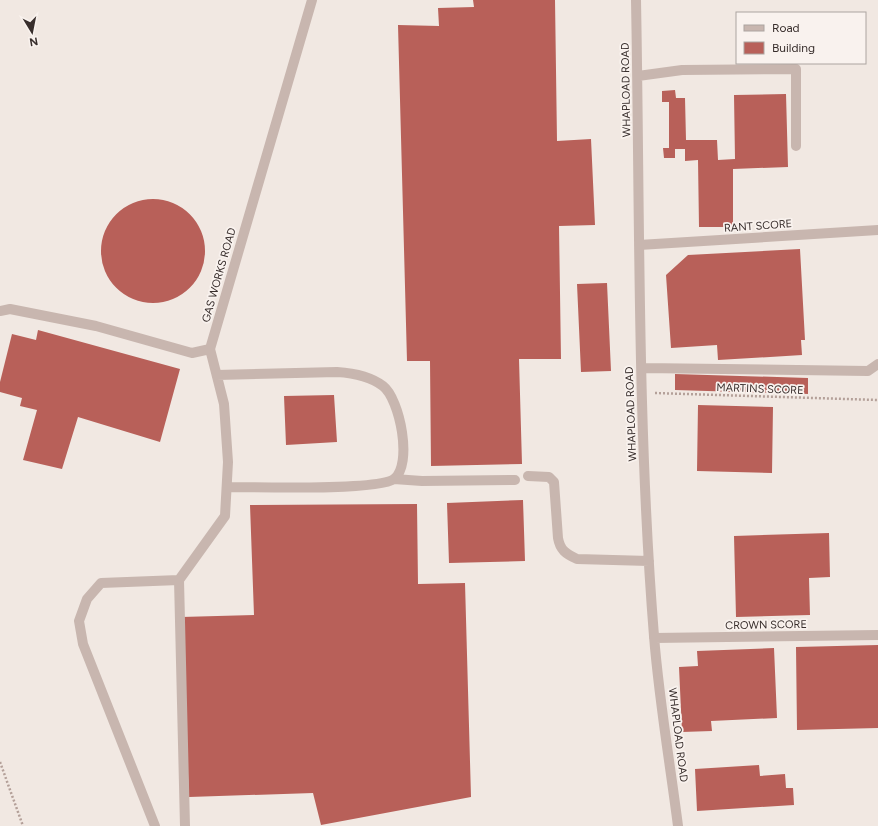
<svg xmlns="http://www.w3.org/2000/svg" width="878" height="826" viewBox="0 0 878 826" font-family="Figtree,sans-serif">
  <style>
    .building { fill: #b86059 }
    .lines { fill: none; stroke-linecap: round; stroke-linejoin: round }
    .path { stroke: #b4a099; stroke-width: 2.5; stroke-dasharray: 2 2; stroke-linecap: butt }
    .minor { stroke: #c8b6af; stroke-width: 10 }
    .labels { text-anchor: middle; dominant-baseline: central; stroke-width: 3.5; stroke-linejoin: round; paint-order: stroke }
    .street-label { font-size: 11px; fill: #382e2c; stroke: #f9f2ee }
  </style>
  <rect width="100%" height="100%" fill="#f1e8e2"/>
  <path class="building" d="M473,0H555L557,141L591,139L595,225L559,226L561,359H519L522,464L431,466L430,361H407L398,25L439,26L438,8L474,7Z
    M675,90L676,98H685L686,140H717L718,160L735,159L734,95L786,94L788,167L733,169V227H699L698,160L685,161V149H675V158H664L663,148H669V102H662V91Z
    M101 251a52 52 0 1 1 104 0a52 52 0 1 1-104 0Z
    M800,249L805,340H801L802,355L718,360L717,345L671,348L666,275L688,255Z
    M607,283L611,371L581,372L577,284Z
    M38,330L180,369L160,442L78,417L62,469L23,460L37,410L20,406L22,398L0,392V382L12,334L36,340Z
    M675,374L808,378V394L675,390Z
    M334,395L337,442L286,445L284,396Z
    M698,405L773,407L772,473L697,471Z
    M523,500L525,561L449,563L447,503Z
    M417,504L418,584L465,583L471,797L321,825L313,793L189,797L181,617L254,615L250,505Z
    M829,533L830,577L809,578L810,615L736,617L734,536Z
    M878,645V728L797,730L796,647Z
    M774,648L777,718L711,721L712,731L682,732L679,667L698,666L697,651Z
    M759,765L760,776L785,774L786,788H793L794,805L697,811L695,769Z"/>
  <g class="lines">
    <path class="path" d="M655,393L878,400
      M0,762L23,826"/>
    <path class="minor" d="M636,0C640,212 637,425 654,636C659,700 670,763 678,826
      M638,76L682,70L796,69V146
      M639,245L878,230
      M0,311L10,309L96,326L192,353L210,349L312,0
      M642,368L868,371L878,364
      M217,375L337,372C352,373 370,376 383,386C400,399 413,465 394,479C377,491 255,487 227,487
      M528,476L549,477L554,482L558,538C560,550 566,554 577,559L649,561
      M394,479L422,481L515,480
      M654,638L878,635
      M155,826L83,644L79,621L87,599L101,583L179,580
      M185,826L179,580L225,516L228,462L224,404L210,349"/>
  </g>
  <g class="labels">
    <g class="street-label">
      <text transform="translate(626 90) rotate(-91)">WHAPLOAD ROAD</text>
      <text transform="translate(758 226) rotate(-4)">RANT SCORE</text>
      <text transform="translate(219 275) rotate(-74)">GAS WORKS ROAD</text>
      <text transform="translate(760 389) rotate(2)">MARTINS SCORE</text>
      <text transform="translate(631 414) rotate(-92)">WHAPLOAD ROAD</text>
      <text transform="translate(766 625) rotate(-1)">CROWN SCORE</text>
      <text transform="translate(678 735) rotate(83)">WHAPLOAD ROAD</text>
    </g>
  </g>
  <rect x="736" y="12" width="130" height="52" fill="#f9f2ee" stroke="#aca4a0"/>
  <rect x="744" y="25" width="20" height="6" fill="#c8b6af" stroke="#aca4a0"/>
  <text x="772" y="32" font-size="12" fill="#382e2c">Road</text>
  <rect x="744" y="42" width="20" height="12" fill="#b86059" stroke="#aca4a0"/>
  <text x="772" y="52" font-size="12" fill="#382e2c">Building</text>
  <g transform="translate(32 32) rotate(170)" stroke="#f9f2ee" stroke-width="3" paint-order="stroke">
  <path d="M0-3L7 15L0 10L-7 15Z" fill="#382e2c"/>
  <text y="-6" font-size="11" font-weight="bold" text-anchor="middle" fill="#382e2c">N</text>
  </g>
</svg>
